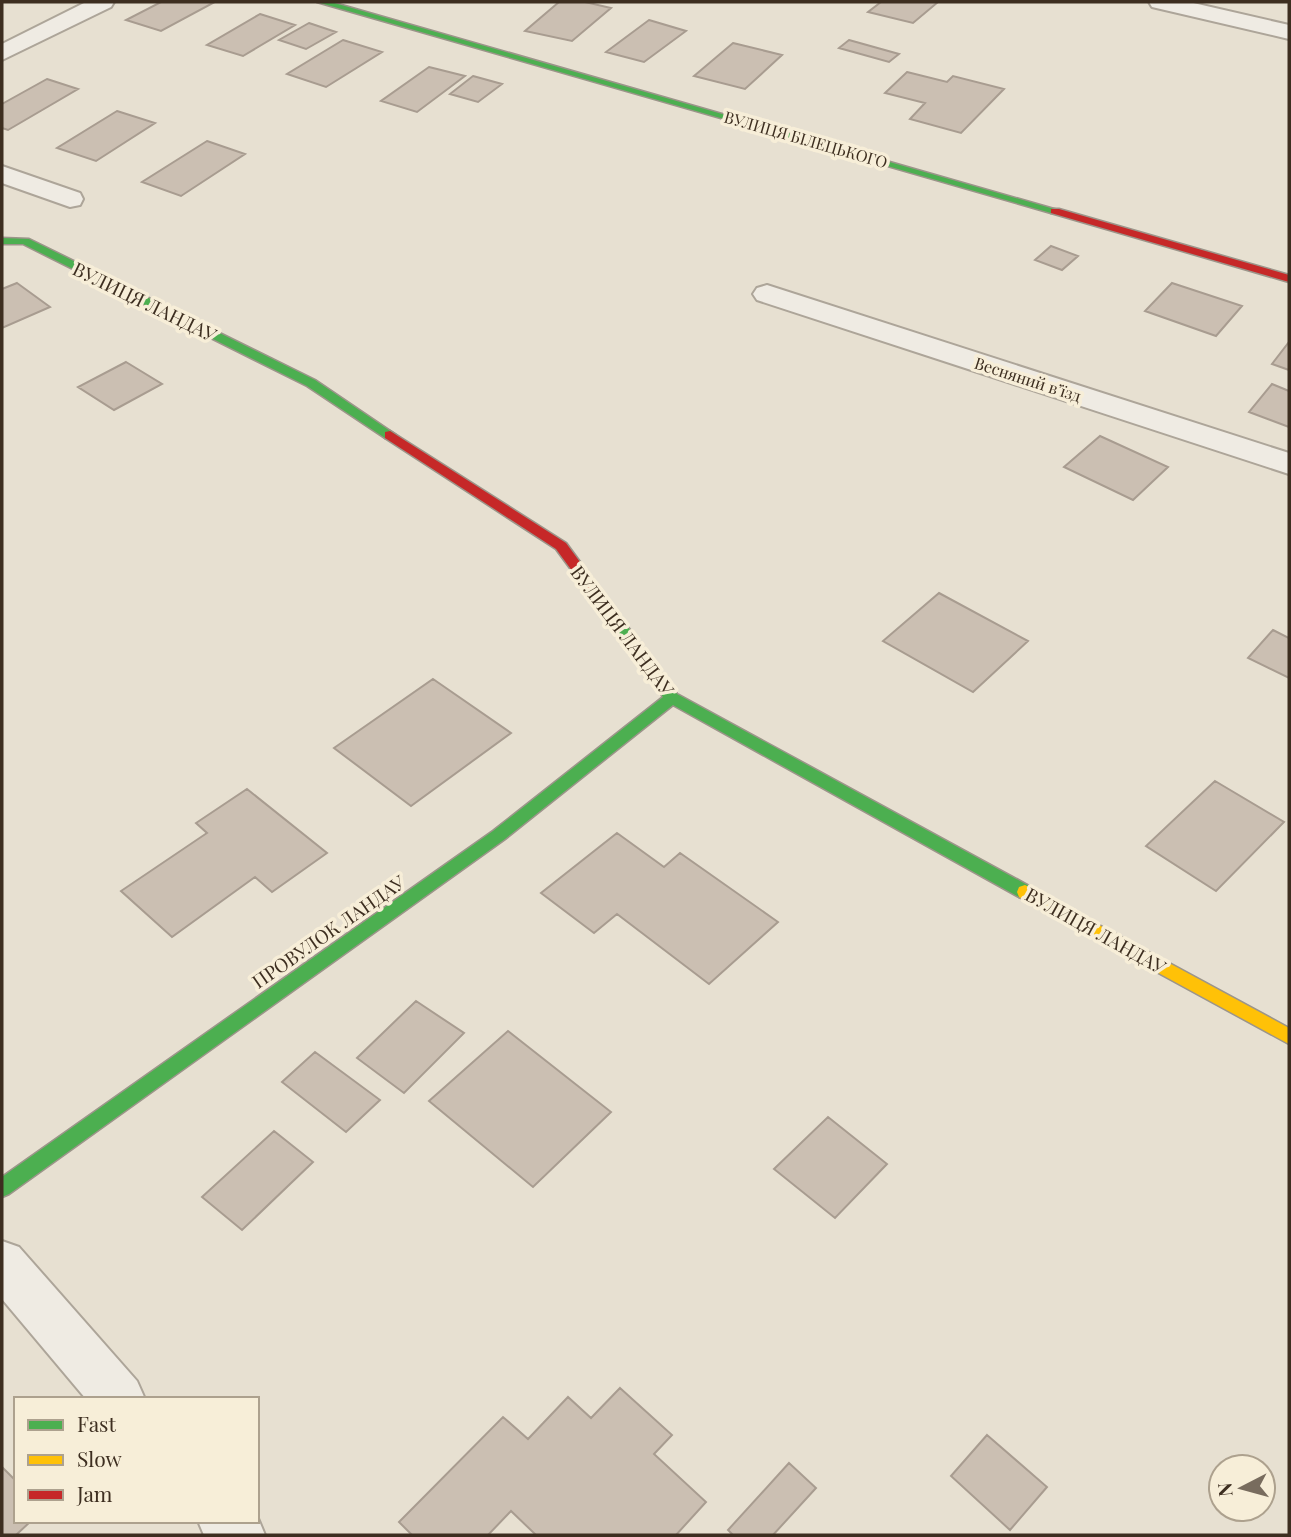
<svg xmlns="http://www.w3.org/2000/svg" width="1291" height="1537" viewBox="0 0 1291 1537" font-family="'Playfair Display',serif">
  <style>
    .building { fill: #cbbfb2; stroke: #a89c90; stroke-width: 2 }
    .lines { fill: none; stroke-linecap: round; stroke-linejoin: round }
    .street-casing { stroke: #ada599; stroke-width: 4 }
    .fast-casing { stroke: #9c958a; stroke-width: 3 }
    .slow-casing { stroke: #9c958a; stroke-width: 3 }
    .jam-casing { stroke: #9c958a; stroke-width: 3 }
    .street { fill: #efebe3; fill-rule: evenodd }
    .fast { fill: #4caf50; fill-rule: evenodd }
    .slow { fill: #ffc107; fill-rule: evenodd }
    .jam { fill: #c62828; fill-rule: evenodd }
    .labels { text-anchor: middle; dominant-baseline: central; stroke-width: 7; stroke-linejoin: round; paint-order: stroke }
    .far-street-label { font-size: 16px; fill: #3d2e20; stroke: #f7eed8 }
    .street-label { font-size: 19px; fill: #3d2e20; stroke: #f7eed8 }
  </style>
  <rect width="100%" height="100%" fill="#e7e0d1"/>
  <path class="building" d="M161,2H210L213,3L161,31L126,20Z
    M559,2H585L611,8L572,41L525,31Z
    M881,2H938L913,23L868,12Z
    M260,14L295,25L243,56L207,45Z
    M649,20L686,31L644,62L606,52Z
    M309,23L336,32L306,49L279,40Z
    M343,40L382,52L326,87L287,74Z
    M849,40L899,54L889,62L839,48Z
    M733,43L782,55L745,89L694,76Z
    M429,67L465,76L417,112L381,101Z
    M907,72L947,82L953,76L1004,89L961,133L910,119L925,103L885,93Z
    M473,76L502,84L478,102L450,94Z
    M47,79L78,89L8,130L2,128V104Z
    M117,111L155,123L96,161L57,148Z
    M207,141L245,154L181,196L142,182Z
    M1051,246L1078,256L1062,270L1035,260Z
    M17,283L50,307L2,328V289Z
    M1172,283L1242,306L1216,336L1145,311Z
    M1289,342V370L1272,364Z
    M126,362L162,384L114,410L78,387Z
    M1272,384L1289,391V427L1249,412Z
    M1100,436L1168,467L1133,500L1064,467Z
    M939,593L1028,641L973,692L883,641Z
    M1273,630L1289,638V678L1248,658Z
    M433,679L511,733L411,806L334,748Z
    M1215,781L1284,822L1216,891L1146,846Z
    M247,789L327,853L272,892L255,877L172,937L121,891L207,833L196,823Z
    M617,833L664,867L680,853L778,922L709,984L617,914L594,933L541,893Z
    M416,1001L464,1033L404,1093L357,1058Z
    M508,1031L611,1112L533,1187L429,1101Z
    M315,1052L380,1100L346,1132L282,1082Z
    M828,1117L887,1164L835,1218L774,1169Z
    M274,1131L313,1162L242,1230L202,1197Z
    M620,1388L672,1435L654,1454L706,1502L676,1535H536L511,1511L488,1535H412L399,1522L503,1417L528,1439L568,1397L591,1418Z
    M987,1435L1047,1487L1010,1530L951,1476Z
    M789,1463L816,1488L773,1535H733L728,1530Z
    M2,1467L16,1481V1521H31L16,1535H2Z"/>
  <g class="lines">
    <g class="street-casing">
      <path id="street" d="M86,2H114L111,7L2,60V44Z
        M1149,2H1189L1289,25V39L1152,7Z
        M2,166L80,193L83,199L80,205L70,207L2,183Z
        M767,285L1289,453V474L757,300L753,294L757,288Z
        M2,1241L19,1247L137,1381L145,1399H86L2,1299Z
        M257,1516L265,1535H204L198,1521H257Z"/>
    </g>
    <g class="fast-casing">
      <path id="fast" d="M317,2H331L1061,211L1051,213Z
        M2,238L29,239L315,380L396,435L390,439L385,438L307,386L23,244H2Z
        M614,613L619,615L677,694L1031,887L1033,892L1031,897H1019L673,705L505,839L9,1194L2,1197V1177L493,831L663,697L607,618Z"/>
    </g>
    <g class="slow-casing">
      <path id="slow" d="M1025,885L1289,1028V1044L1019,897L1017,892L1019,887Z"/>
    </g>
    <g class="jam-casing">
      <path id="jam" d="M1051,209H1059L1289,275V282L1051,213Z
        M390,431L566,543L619,615L621,618L619,621H609L556,549L385,438V432Z"/>
    </g>
    <use href="#street" class="street"/>
    <use href="#fast" class="fast"/>
    <use href="#slow" class="slow"/>
    <use href="#jam" class="jam"/>
  </g>
  <g class="labels">
    <g class="far-street-label">
      <text transform="translate(806 139) rotate(16)">ВУЛИЦЯ БІЛЕЦЬКОГО</text>
      <text transform="translate(1028 379) rotate(18)">Весняний вʼїзд</text>
    </g>
    <g class="street-label">
      <text transform="translate(145 301) rotate(26)">ВУЛИЦЯ ЛАНДАУ</text>
      <text transform="translate(623 630) rotate(53)">ВУЛИЦЯ ЛАНДАУ</text>
      <text transform="translate(1096 930) rotate(29)">ВУЛИЦЯ ЛАНДАУ</text>
      <text transform="translate(328 931) rotate(-35)">ПРОВУЛОК ЛАНДАУ</text>
    </g>
  </g>
  <rect width="1291" height="1537" fill="none" stroke="#3d2e20" stroke-width="7"/>
  <rect x="14" y="1397" width="245" height="126" fill="#f7eed8" stroke="#ada18e" stroke-width="2"/>
  <rect x="28" y="1420" width="35" height="10" fill="#4caf50" stroke="#ada18e" stroke-width="2"/>
  <text x="77" y="1432" font-size="21" fill="#3d2e20">Fast</text>
  <rect x="28" y="1455" width="35" height="10" fill="#ffc107" stroke="#ada18e" stroke-width="2"/>
  <text x="77" y="1467" font-size="21" fill="#3d2e20">Slow</text>
  <rect x="28" y="1490" width="35" height="10" fill="#c62828" stroke="#ada18e" stroke-width="2"/>
  <text x="77" y="1502" font-size="21" fill="#3d2e20">Jam</text>
  <g transform="translate(1242 1488) rotate(264)"><circle r="33" fill="#f7eed8" stroke="#ada18e" stroke-width="2"/>
  <path d="M0-5L12 26L0 18L-12 26Z" fill="#786c5e"/>
  <text y="-10" font-size="19" font-weight="bold" text-anchor="middle" fill="#3d2e20">N</text>
  </g>
</svg>
